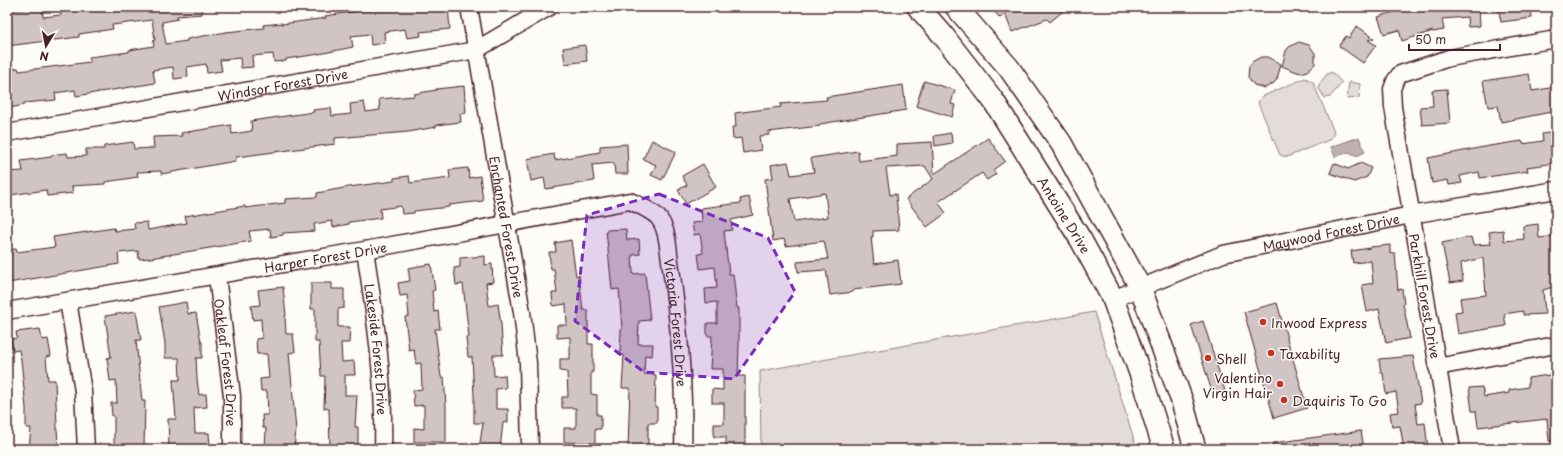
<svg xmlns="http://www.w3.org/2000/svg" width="1563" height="456" viewBox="0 0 1563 456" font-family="'Playpen Sans',sans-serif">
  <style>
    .green { fill: #e3dcda; stroke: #967e82 }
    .water { fill: #c0b1b1; stroke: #91777b }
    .building { fill: #d0c5c4; stroke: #4a1f2b; fill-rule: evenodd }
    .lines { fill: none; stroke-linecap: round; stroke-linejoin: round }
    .minor-casing { stroke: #4a1f2b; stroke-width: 19 }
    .major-casing { stroke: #4a1f2b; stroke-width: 24 }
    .minor { stroke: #fdfcf7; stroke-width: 16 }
    .major { stroke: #fdfcf7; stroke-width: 21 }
    .marked { fill: #7b2cbf; fill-opacity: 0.2; stroke: #7b2cbf; stroke-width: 3; stroke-dasharray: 8 5; stroke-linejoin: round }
    .poi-dot { fill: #c8321e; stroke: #fdfcf7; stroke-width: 1.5 }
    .labels { text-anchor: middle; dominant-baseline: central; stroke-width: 3; stroke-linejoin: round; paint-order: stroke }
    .street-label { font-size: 13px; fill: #4a1f2b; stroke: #fdfcf7 }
    .poi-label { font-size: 13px; fill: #4a1f2b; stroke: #fdfcf7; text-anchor: start }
  </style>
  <rect width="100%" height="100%" fill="#fdfcf7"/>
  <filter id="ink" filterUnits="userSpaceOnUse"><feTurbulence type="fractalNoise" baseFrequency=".025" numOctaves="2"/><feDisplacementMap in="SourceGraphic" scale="8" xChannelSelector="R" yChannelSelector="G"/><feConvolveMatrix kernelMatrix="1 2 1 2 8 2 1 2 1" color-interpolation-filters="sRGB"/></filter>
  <g filter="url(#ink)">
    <path class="green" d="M1332,72L1342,83L1330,97L1325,98L1319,89V84L1327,74Z
      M1305,78L1313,82L1334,132L1331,139L1287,157L1280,155L1258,103L1261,97Z
      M1349,82L1360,84L1359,98L1347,99Z
      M1094,312L1137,449H761L760,371Z"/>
    <path class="water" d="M1359,137L1365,152L1357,156L1349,152L1335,157L1331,147Z"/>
    <path class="building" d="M42,7L43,17L61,15V7H202V14L177,16L178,19L162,22L166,44L187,41V39L226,32L264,28L263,25L282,23V24L326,18L325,16L345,13L389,7H448L450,29L420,32L421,36L407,38L405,29L384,32L385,43L371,45L370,34L351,36L353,47L319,54L286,59V61L274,62L273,54L252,56L253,67L241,68L240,58L220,60L222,71L207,73L206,64L187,67L188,77L174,79L173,67L153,70L155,83L76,96L75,90L55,93L56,100L24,103V105L10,108L9,98H7V69L18,68L19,71L90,62L89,57L129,52V50L154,46L153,41L155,40L152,20L112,25L113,29L79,34V37L7,46V13L13,12V10Z
      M990,7H1013L1017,12L1031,7H1068L1050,22L1047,19L1012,32L1005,14L1000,18Z
      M1409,7H1426L1427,10L1443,7H1479L1480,26L1468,27L1467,17L1442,19L1444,30L1433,32V31L1402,41L1399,30L1384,34L1378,17Z
      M1498,7H1531L1532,18L1501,22Z
      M1357,26L1374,38L1368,40L1376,45L1363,63L1339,46L1346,36L1349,38Z
      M1299,42L1309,45L1315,53V64L1307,71L1302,73L1297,72L1282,66L1286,51L1289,47Z
      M585,45L587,61L565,64L563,48Z
      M1261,57H1267L1281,64L1277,79L1274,83L1265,88L1254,85L1248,77L1249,66L1252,62Z
      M1529,74L1532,91L1556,87V111L1501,122L1498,106L1488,107L1483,81Z
      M924,81L955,90L951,104L955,105L952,117L916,106Z
      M903,85L906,110L820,124V126L768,132L769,135L759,136L761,150L743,153L741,138L733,139L732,127H736L735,113L781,107L780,104L827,100L826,97Z
      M464,86L466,113L460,114L461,122L436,125V127L408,132L335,138V144L236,157V161L161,174V171L137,172L138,177L105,182V184L72,186L73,193L47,196L46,190L10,195L7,172L23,171L21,161L51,157V155L67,153L68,157L86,156V149H104V146L133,142L134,149L154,148L153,137L182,136L181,133L231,125L232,134L252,131L251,121L314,112L313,110L331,108L332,116L351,114L350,104L364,102L366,112L380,110L379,99L414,96V94L436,90V89Z
      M1447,89L1450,123L1422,125L1420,107L1433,106L1432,90Z
      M1555,132L1556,163L1527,167L1528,171L1480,178L1479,172L1460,176L1462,183L1449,185L1448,180L1432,183L1428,158L1489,146L1522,141L1523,144L1543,141L1542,134Z
      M951,133L952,143L935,146L934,136Z
      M988,138L1005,161L993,170L996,174L987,180L982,173L938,202L946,213L927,227L906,199L933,179L925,166L886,168L890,195L896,194L899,230L873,231V237H871L874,264L898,260L901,284L853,290V292L830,295L826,270L798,272L797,262L828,259L824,241L786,246L784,239L773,241L765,179L773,178L771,165L788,162L791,175L814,172L811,158L858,151L859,161L897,156V144L932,142L934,174ZM825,193L828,217L794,222L790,199Z
      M652,140L676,152L662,180L651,175L656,165L643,159Z
      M627,144L628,174H615L614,163L592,165L594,181L546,189L544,178L531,181L527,159L554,154L555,160L600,152V146Z
      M1334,163L1348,169L1361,163L1371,168L1367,177L1354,182L1330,173Z
      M703,164L716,187L686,204L678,190L687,185L682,176Z
      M468,168L469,178L480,176L483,201L449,205V207L414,211V213L402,214L401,206L380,209L381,218L349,222V224L333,227L332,221L314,224L315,231L283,233V235L271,237L270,229L249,231L251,241L150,258L139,259L138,251L118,253L119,264L8,283L7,250L16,249L17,252L55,247L53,237L114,228L115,231L135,229L134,223L147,222L148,230L187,223L185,216L245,206V208L285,203V199L317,197V193L349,187L394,181V178L409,176L410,183L450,178L449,170Z
      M749,197L753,215L731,220L732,230L724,231L729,274H733L737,308H739V345L738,376H745V449H726V437H714V424H724V403H712V389L723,390V369H710L712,336H707V323H717V302L706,303L705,289L717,288L715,267L700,269L698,254L703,253L700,234L694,235L692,223L702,222L701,208L741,203L740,199Z
      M1538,224L1539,238L1556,236V286L1543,290L1545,314L1523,315V311L1504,314L1506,326L1458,334L1455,312L1462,311L1460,298L1486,295L1483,258L1461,263L1463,281L1450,283L1442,243L1471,237L1473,245L1491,244L1489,232L1503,230L1504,241L1524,239L1523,226Z
      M626,229L627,240L639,239L640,254L632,255L633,274L645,273L650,320L639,321L638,344H653L652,356L645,355L644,374L656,375L655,407H657V423H648V449H628L630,388H622L624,355H620L621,329H622L619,289L612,290L606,230Z
      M571,240L576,276L579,275L583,310H588V344H593V372H591V394L597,395V415H601V429H595V443L564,442V428H576V408H562V397H568L567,372L560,371V359H570V337L557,338V325H567L566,304L553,306L552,293H557L554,269H551L549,252H556L555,243Z
      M1390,245V254L1395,253L1398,290L1402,289L1404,304H1403L1410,338L1386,343L1379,309L1367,312L1362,285L1373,283L1371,261L1353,263L1351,251L1370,248V247Z
      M485,256V265L492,264L493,282L486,283L489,306L498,304L501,325L503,355H493L494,376L505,375L506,388L496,389V409H508V422L503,423L500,449H479L483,423H474V396L472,357H468L466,338L469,337L463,284L456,285L454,268L460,267V258Z
      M431,264L435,290L432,291L434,312L438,311L440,329H435L441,377H444L446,406V442H414V428L424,429V405L414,406L413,390L422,389L421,363L416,364L414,349L409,350L405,317L409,316L407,295L400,296L398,283L410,281L408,268Z
      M311,283H332V289H344V308L338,309V327H350L349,343H341L342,362L354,361L355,375H345V395H357L355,427H358V449H330L329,409L324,408L325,376H321L319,342H315V309H311Z
      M283,287L286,316H285L286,334H293L295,352L289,353L296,430L294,449H265L266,428H263L262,415H268L267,391H261L260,379L269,378L267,354H257L256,339L262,338L261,319L253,320L251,306L260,305L258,290Z
      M186,302L188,314L196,313L201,342H202V358H196L197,379L199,395L206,394L207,407L194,408L195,433H209L210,446L169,447L168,419H176L173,380H180L179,358H165V343L159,307Z
      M1277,303L1307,408L1274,418L1244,312Z
      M136,311L141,340H136L142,401H145L144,449H114V416H112L111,403H117L116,380L110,381L107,358L111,357L105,316Z
      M1203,321L1225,391L1213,395L1191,325Z
      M40,329L42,340L48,339L51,356L46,357L48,380H55L58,449H29L31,428H26V408L21,360L19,350L13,351L11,339L17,338L16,332Z
      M1413,356L1421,403L1415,404L1418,424L1425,423L1428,449H1404L1400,426L1392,427L1390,413L1399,412L1396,392L1386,394L1383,373H1381L1379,359Z
      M1556,374V441H1549L1547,419L1478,427L1476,411H1472L1469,388L1482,387L1484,397L1509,393V390L1528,387V378Z
      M1361,431L1364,449H1273V443Z"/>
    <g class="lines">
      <g class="minor-casing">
        <g id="minor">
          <path id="s1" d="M469,7L522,312L528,363L530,449"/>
          <path id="s2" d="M7,133L476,50L549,7"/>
          <path id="s3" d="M365,250C375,316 385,382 383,449"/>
          <path id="s4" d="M217,276L232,396V449"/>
          <path id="s5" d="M1113,299L1223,254L1411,215L1556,190"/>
          <path d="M68,301L83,391L86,449"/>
          <path id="s6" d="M7,311L365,250L630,201C639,205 655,212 660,220C668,231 668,249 670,261C679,323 685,387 683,449"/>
          <path d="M1437,367L1556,345"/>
          <path d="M1452,449L1393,107L1392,89L1395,81L1400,74L1449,58L1556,39"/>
        </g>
      </g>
      <g class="major-casing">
        <g id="major">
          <path id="s7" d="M918,7L942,34L993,100L1081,240L1113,299L1141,376L1164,449"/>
          <path d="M956,7L1009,68L1061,143L1140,287L1182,401L1195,449"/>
        </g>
      </g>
      <use href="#minor" class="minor"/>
      <use href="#major" class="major"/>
    </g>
  </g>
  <path class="marked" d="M659,194L768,238L795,292L734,379L644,372L575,321L587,215Z"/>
  <g class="poi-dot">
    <circle cx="1263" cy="322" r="4"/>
    <circle cx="1271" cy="353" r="4"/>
    <circle cx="1208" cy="358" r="4"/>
    <circle cx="1280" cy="384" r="4"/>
    <circle cx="1284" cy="400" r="4"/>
  </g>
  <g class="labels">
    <g class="street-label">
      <text stroke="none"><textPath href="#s2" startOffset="280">Windsor Forest Drive</textPath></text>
      <text stroke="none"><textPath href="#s7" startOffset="255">Antoine Drive</textPath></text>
      <text stroke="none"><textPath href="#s1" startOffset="223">Enchanted Forest Drive</textPath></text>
      <text stroke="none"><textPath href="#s5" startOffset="229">Maywood Forest Drive</textPath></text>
      <text stroke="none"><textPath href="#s6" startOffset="323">Harper Forest Drive</textPath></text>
      <text transform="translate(1425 296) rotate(80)">Parkhill Forest Drive</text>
      <text stroke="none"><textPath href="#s6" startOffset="773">Victoria Forest Drive</textPath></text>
      <text stroke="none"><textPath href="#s3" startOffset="100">Lakeside Forest Drive</textPath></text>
      <text stroke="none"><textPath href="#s4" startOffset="87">Oakleaf Forest Drive</textPath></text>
    </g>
    <g class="poi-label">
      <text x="1271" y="322">Inwood Express</text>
      <text x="1279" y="353">Taxability</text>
      <text x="1216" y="358">Shell</text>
      <text x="1272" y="377" text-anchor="end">Valentino<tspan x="1272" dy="15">Virgin Hair</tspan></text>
      <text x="1292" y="400">Daquiris To Go</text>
    </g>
  </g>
  <rect width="1563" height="456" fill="none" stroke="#fdfcf7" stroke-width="24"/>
  <rect x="12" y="12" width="1539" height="432" fill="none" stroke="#4a1f2b" stroke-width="1.5" filter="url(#ink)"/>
  <g transform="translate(46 46) rotate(190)" stroke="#fdfcf7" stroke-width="3" paint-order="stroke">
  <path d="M0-3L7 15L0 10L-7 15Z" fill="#4a1f2b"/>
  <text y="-6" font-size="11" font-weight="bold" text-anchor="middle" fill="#4a1f2b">N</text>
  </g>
  <path d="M1409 44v6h91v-6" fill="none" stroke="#4a1f2b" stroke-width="2"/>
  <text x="1415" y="44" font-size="12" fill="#4a1f2b" stroke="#fdfcf7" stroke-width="3" paint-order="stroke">50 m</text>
</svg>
